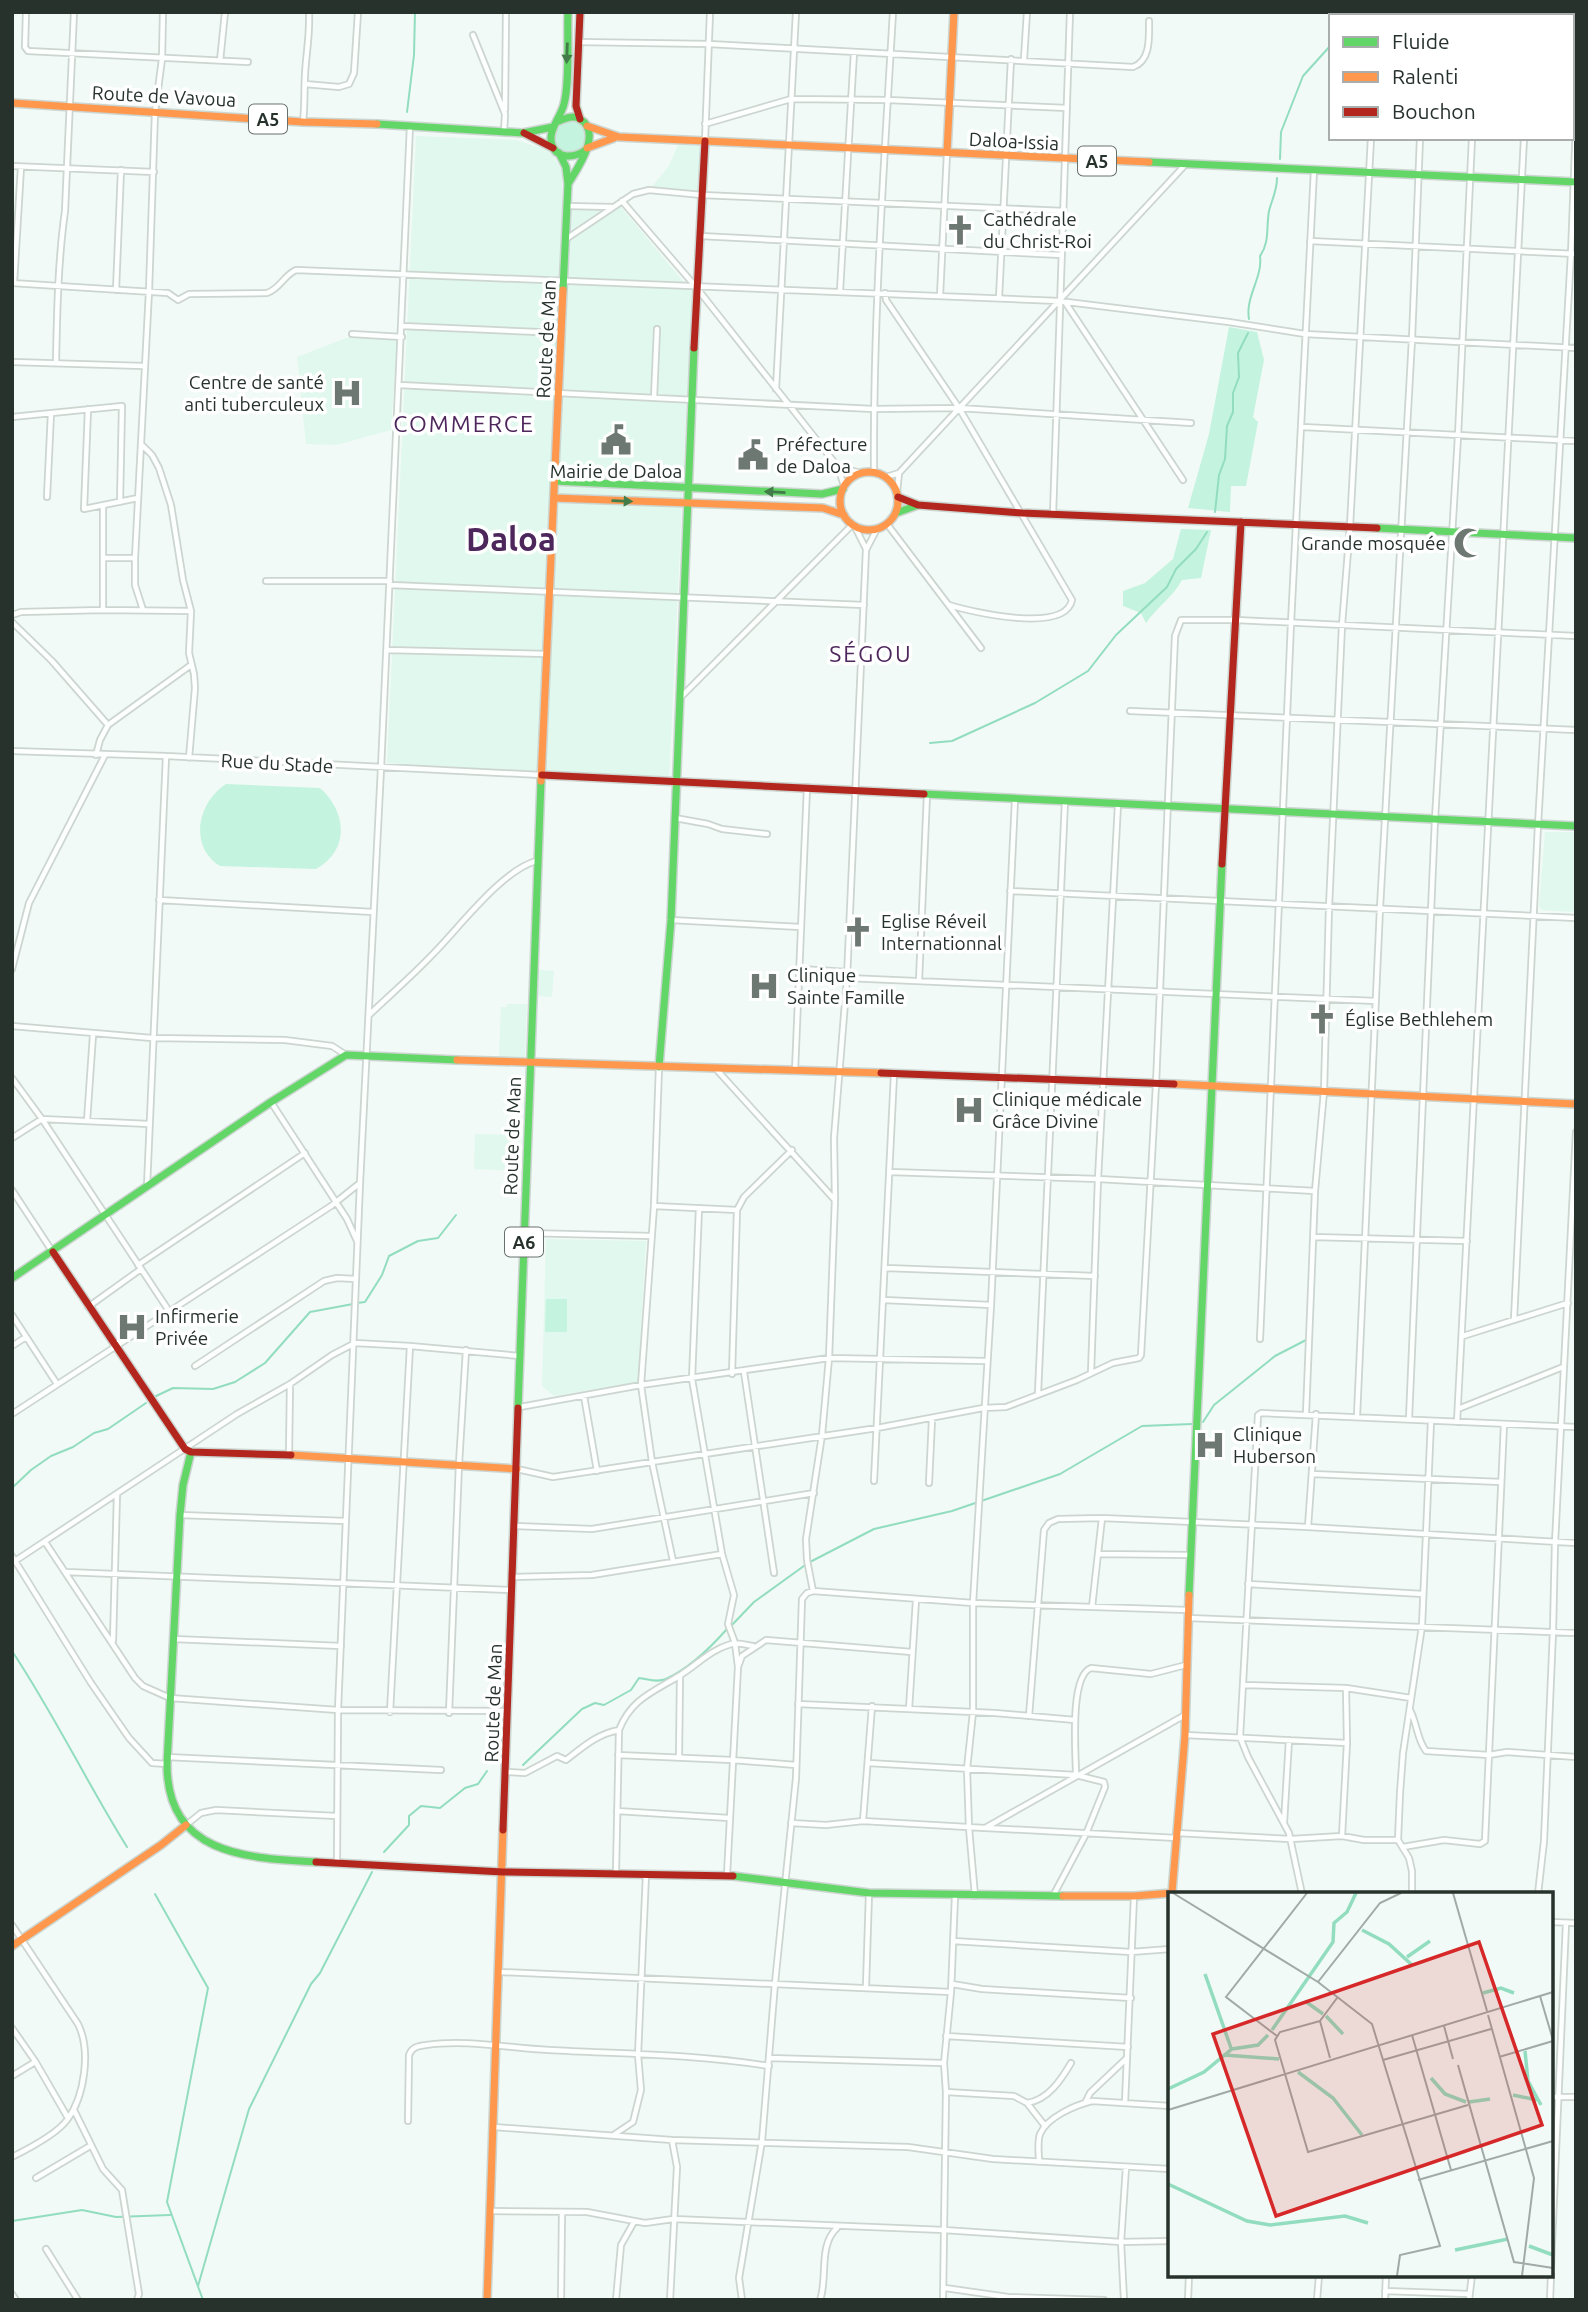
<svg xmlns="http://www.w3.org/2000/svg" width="1588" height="2312" viewBox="0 0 1588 2312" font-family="Ubuntu,sans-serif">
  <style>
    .built { fill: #e0f8ed }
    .green { fill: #c4f3df }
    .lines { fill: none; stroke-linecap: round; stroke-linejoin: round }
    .stream { stroke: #92ddbf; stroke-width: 2 }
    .street-casing { stroke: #ccd5d0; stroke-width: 8 }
    .fast-casing { stroke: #ccd5d0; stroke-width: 10 }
    .slow-casing { stroke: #ccd5d0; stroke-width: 10 }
    .jam-casing { stroke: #ccd5d0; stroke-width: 10 }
    .street { stroke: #fdfefe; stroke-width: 4.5 }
    .fast { stroke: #63d668; stroke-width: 7 }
    .slow { stroke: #ff974d; stroke-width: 7 }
    .jam { stroke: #b3261e; stroke-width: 7 }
    .oneway { fill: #427c48 }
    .labels { text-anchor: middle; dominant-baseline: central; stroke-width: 7; stroke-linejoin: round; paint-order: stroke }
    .shield { fill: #fff; stroke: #68706c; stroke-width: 2 }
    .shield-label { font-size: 18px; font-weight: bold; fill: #27322d }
    .street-label { font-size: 19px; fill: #27322d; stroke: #fff }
    .poi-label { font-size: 19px; fill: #27322d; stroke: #fff; text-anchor: start }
    .quarter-label { font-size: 23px; letter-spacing: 2px; fill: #4d265c; stroke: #fff }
    .town-label { font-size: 33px; font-weight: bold; fill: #4d265c; stroke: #fff }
    .inset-river { fill: none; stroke: #92ddbf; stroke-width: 3.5 }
    .inset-road { fill: none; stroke: #a0aaa6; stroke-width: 2 }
    .view { fill: #d62828; fill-opacity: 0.15; stroke: #d62828; stroke-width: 3.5 }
    .inset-edge { fill: none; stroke: #27322d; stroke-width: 3.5 }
  </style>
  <rect width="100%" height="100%" fill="#f1faf6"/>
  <path class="built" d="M416,136L516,140L541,148L552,154L562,171V207H621L692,292L669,779L387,763Z
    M678,145L700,146L698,192L650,189L669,166Z
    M349,337L397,340L391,430L336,445L306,444L297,357Z
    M1545,832H1576V912L1542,910L1539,906Z
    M539,970L554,971L552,997L538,996Z
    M507,1004H527L525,1058H499L501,1007H507Z
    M475,1134L520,1135L519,1171L474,1169Z
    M546,1239L646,1241L638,1382L554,1396L542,1386Z"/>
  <path class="green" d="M555 137a16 16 0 1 1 32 0a16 16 0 1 1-32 0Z
    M1229,327L1257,332L1264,360L1253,417L1258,422L1246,486H1231L1230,512L1188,508L1209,434Z
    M1181,529L1211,530L1201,578L1182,580C1173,597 1157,607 1146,623L1141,613L1123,606V591L1145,583L1173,559Z
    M226,784L320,788C347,812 350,850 316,869L220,866C188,846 198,802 226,784Z
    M546,1299H567V1332H545Z"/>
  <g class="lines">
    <path class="stream" d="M1359,16L1362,12
      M407,112L414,55L415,12
      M1280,159L1281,132L1303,76L1331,45
      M1249,319C1245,297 1263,277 1260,256C1270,242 1266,227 1269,211C1272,199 1277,191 1277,178
      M1215,512L1219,475L1225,459L1227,426L1233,412V393L1239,377L1238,353L1248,333
      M930,743L952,741L1035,703L1088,671L1116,635L1167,587L1176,569L1196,549L1207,532
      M357,1303L365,1302L382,1275L389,1256L418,1241L438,1238L456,1215
      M154,1397L173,1388L213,1389L235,1382L265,1363L310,1312L353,1304
      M1203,1422L1214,1405L1275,1356L1306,1340
      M12,1488L31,1470L51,1456L73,1447L94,1433L108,1429L146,1403
      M731,1626L754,1602L808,1563L874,1529L952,1511L1060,1474L1142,1426L1192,1424
      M12,1651C54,1714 87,1783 127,1847
      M523,1765L582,1709L595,1703L604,1705L631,1690L639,1678C648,1679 657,1683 666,1679C688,1669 711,1647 727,1629
      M384,1852L409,1825V1816L421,1806L440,1808L465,1788L478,1784L487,1771
      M155,1894L208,1988L167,2202L203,2300
      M12,2221L82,2210L116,2217L170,2215
      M198,2286L249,2109L311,1984L320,1973L372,1872"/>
    <g class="street-casing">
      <path id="street" d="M26,12L25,47L28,51L248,62
        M1378,16L1379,12
        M1423,16V12
        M1530,16V12
        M473,35L505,114L504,132
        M578,42L709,44L1133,67C1151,61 1149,37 1149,21
        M1024,59L1027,12
        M220,61L225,12
        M305,84L339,87L349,84L354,73L358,12
        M1572,86H1576
        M505,110L506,12
        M303,121C305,106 304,91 305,75C306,53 310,37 309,12
        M705,124L791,99L888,100L1067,108
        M705,141L710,12
        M12,166L154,172
        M622,201L696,287L838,467L844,486
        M568,206L612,207
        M700,236L1061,255
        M566,239L633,194L649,190L702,195L1064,211
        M1310,241L1576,254
        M12,283L168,293L178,300L189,294L267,293C280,289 284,275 296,270L1059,301L1229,322L1305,334L1576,348
        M14,283L21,167
        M116,290L121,170
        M840,291L854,52
        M885,293L886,300L959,408L1072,600C1065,634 972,612 949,605
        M940,296L947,153
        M999,298L1011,59
        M1065,302L1183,480
        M402,326L562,333
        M352,334L402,337
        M12,362L144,366
        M56,363C57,312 58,261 65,211L74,12
        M399,385L873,409L959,408L1191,423
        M776,389L796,12
        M654,398L657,329
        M88,409L84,509L138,498
        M12,417L122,406L120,502
        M1303,427L1576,441
        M142,445L152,455L159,468L171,505L183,580L191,611L189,653L194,674L195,688L189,758
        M839,467L861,473
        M874,472C873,319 884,165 893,12
        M886,477L899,473L1185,165
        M897,492L899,473
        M47,497L51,413
        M103,506V610
        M1053,514L1070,12
        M887,524L981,648
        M855,527L866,549
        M104,558H135
        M266,581H390
        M390,585L864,605
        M143,610L135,585V558L149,291L155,112L162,59L163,12
        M12,615L21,612L103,610L191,611
        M12,622L52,661L108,725
        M387,650L547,654
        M681,697L852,525
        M1130,711L1576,730
        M12,751L166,756L541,775
        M96,755L100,740L108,725L191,665
        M675,818L708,824L722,829L767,834
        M1010,891L1576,918
        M159,900L373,912
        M671,920L801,927
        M12,969L29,903L105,755
        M800,969L848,972
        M847,978L1376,1001
        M919,981L927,794
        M369,1015C390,995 412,976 432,955C459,928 501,871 536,861
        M12,1026L152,1038L285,1040L332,1046L346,1055
        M659,1067L654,1206L641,1385L652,1462L673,1561
        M716,1069L834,1199
        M795,1071L807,787
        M12,1078L42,1119L169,1311
        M271,1102L347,1219L357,1241
        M87,1121L93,1035
        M12,1138L42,1119L149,1124
        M890,1172L1098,1179L1315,1191
        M147,1186L166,756
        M12,1190L52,1251
        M654,1206L737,1210
        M699,1208L692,1379L722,1554L734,1595L728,1624L735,1643L738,1667
        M525,1233L652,1236
        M1313,1237L1467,1241
        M138,1265L305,1153
        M886,1268L1095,1276
        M884,1300L991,1305
        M88,1307L141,1269
        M12,1315L57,1384
        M1514,1320L1538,825L1571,254L1576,123
        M1463,1336L1568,1303
        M1260,1339L1291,623L1314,170
        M12,1346L26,1337
        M195,1366L324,1281L337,1278L356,1279
        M744,1372L774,1573
        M1091,1373L1098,1179L1118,804
        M732,1374L737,1210L744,1197L792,1150
        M1038,1393L1065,801
        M584,1396L597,1471
        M520,1407L641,1385L829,1358L986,1361
        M1458,1409L1563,1367
        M12,1414L331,1206L360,1183
        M1306,1414L1315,1191L1324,1091L1329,907L1342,625L1350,526L1371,138
        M1357,1416L1380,908L1412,339L1420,138
        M1409,1419L1435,819L1458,436L1472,138
        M1457,1422L1524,138
        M289,1455L290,1384
        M517,1469L553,1477L877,1428L983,1408L1006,1407L1077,1380L1113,1363L1139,1358L1141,1355L1156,1084L1175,636L1181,620H1236L1576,636
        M1312,1474L1501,1482
        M874,1481L894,1074
        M929,1483L932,1419
        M180,1515L346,1521
        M515,1526L592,1529L814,1493
        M1308,1527L1316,1414
        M45,1542L135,1678L143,1686L170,1698L338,1710L508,1711
        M1098,1554L1190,1555
        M12,1556L91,1683L129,1738L152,1763L167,1764
        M15,1561L237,1414L290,1384L332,1355L355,1343L410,1346L520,1356
        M66,1572L512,1590
        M513,1577L592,1575L722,1554
        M1248,1584L1423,1594
        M813,1591L807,1560L806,1539L822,1435L829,1358L835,1199L834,1138L847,978L866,550L877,529
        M1092,1607L1102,1518
        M1188,1618L1576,1633
        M174,1639L341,1646
        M113,1641L117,1494
        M1244,1685L1346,1688L1411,1698
        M798,1704L995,1713L1075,1720
        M909,1709L916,1600
        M1410,1710C1417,1723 1417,1740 1426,1751L1489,1755L1507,1752L1576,1757
        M390,1712L410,1346
        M449,1713L459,1464L466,1350
        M1029,1716L1044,1530L1049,1523L1058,1519L1102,1518L1308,1527L1576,1543
        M1185,1735L1347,1743
        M618,1755L732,1760L796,1765
        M167,1757L441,1770
        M679,1757L680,1676
        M868,1763L1076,1775L1104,1782L1105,1787L1086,1834L1053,1896
        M507,1772L525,1773L557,1756L566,1760C583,1747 597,1734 619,1730C631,1699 653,1692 679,1676C697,1665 710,1650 731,1644C738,1642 746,1645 753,1646
        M1076,1775C1076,1755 1069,1676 1091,1668L1151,1674L1186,1665
        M617,1811L729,1818
        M863,1821L872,1706
        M791,1823L826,1825L863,1821L985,1828L1185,1715
        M1284,1823L1289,1740
        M186,1825L201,1813L216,1810L337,1816
        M986,1828L1177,1838
        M1177,1833L1291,1839L1342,1836L1364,1840H1398
        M1342,1836L1347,1743L1346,1688
        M1403,1847L1444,1840L1480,1844L1485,1841L1504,1424
        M337,1862L338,1710L360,1183L381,768L410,126
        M616,1872L619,1730
        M727,1875L738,1667L742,1656L766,1640L912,1652
        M1302,1894L1289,1833L1248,1757L1240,1737L1258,1415L1261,1413L1576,1427
        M1412,1894V1871L1409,1858L1398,1840L1400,1793L1403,1753L1422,1626L1431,1421
        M1538,1894L1544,1841L1553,1631L1555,1543L1576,1132
        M975,1896L969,1828L967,1769L973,1712V1603L991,1305L1015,799
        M1551,1922L1576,1923
        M12,1925L78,2024C91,2050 85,2096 67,2120C57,2134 28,2149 12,2157
        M953,1941L1131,1952L1170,1949
        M500,1972L951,1992
        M952,1984L982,1989L1131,1998
        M866,1986L869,1893
        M12,2028L35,2061L68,2118
        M946,2036L1128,2047
        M769,2058L943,2063
        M12,2076L35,2062
        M946,2092L1014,2096L1027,2103L1045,2126
        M1551,2097H1576
        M1027,2103C1048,2100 1061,2080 1071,2063
        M1085,2103L1090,2093L1127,2058
        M1125,2103L1134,1896
        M74,2110L103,2169L122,2190L139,2294L137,2300
        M408,2121L409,2055C412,2047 418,2046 426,2045C466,2039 509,2048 549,2050C622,2054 696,2054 769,2066
        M494,2127L672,2140
        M615,2134L633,2122L641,2090L638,2055L646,1874
        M1039,2162C1039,2153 1037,2143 1040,2134C1047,2117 1076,2105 1092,2101L1170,2106
        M36,2178L90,2146
        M490,2211L587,2212L645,2223L673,2219L944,2230L1121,2242L1170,2241
        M46,2249L78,2300
        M1551,2266L1566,1923
        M945,2288L1008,2297L1104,2300
        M1385,2291L1469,2294
        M12,2294L16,2300
        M561,2300L562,2213
        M616,2300L621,2245L634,2222
        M670,2300L677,2167L672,2140L908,2147L993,2159L1170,2169
        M742,2300L739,2278L762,2141L775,1983L796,1778L802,1599L807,1593L813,1591L973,1603L1188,1610
        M820,2300C828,2278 818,2245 837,2228
        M943,2300L946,2092L944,2063L951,1992L955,1896
        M1124,2300L1121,2242L1126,2167
        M1188,2300L1189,2275
        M1317,2300L1319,2275
        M1385,2300L1386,2275
        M1469,2300L1472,2275
        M1550,2300L1551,2275"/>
    </g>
    <g class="fast-casing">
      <path id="fast" d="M568,12C567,37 570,82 564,104C561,117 547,131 552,145C557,159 574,158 584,151
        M559,121C566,118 573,115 580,119C603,133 577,169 568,184
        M377,124L523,133L553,127
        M559,153L566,167L568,184L563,290
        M1149,162L1576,182
        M555,481L822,494L843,489
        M896,513L918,505
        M1377,528L1576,538
        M924,794L1576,826
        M659,1067L671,920L694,348
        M12,1278L271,1102L346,1055L457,1060
        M518,1408L541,781
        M191,1452L183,1485L180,1515L167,1764C167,1855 246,1858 316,1862
        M1189,1595L1222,864
        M733,1876L869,1893L1063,1896"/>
    </g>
    <g class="slow-casing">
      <path id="slow" d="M12,103L303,122L377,124
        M587,126L619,137L1149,162
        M587,148L614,138
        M947,152L954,12
        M840 501a29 29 0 1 1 58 0a29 29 0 1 1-58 0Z
        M554,498L823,508L844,515
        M541,781L563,290
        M457,1060L881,1073
        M1174,1084L1576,1104
        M291,1455L517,1469
        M1063,1896H1134L1172,1893L1185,1735L1189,1595
        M12,1946L161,1845L186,1825
        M487,2300L503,1830"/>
    </g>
    <g class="jam-casing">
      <path id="jam" d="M580,12L576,106L580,119
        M524,133L553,148
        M694,348L705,141
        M898,497L918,505L1022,513L1377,528
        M542,775L924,794
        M1222,864L1241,522
        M881,1073L1174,1084
        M53,1252L185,1449L191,1452L291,1455
        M503,1830L518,1408
        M316,1862L503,1872L733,1876"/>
    </g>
    <use href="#street" class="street"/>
    <use href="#fast" class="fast"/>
    <use href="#slow" class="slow"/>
    <use href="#jam" class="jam"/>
  </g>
  <defs><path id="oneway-solid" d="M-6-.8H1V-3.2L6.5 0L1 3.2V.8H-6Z" transform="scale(1.75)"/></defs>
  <g class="oneway">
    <use href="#oneway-solid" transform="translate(567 53) rotate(92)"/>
    <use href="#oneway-solid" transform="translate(775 492) rotate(-177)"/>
    <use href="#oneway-solid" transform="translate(622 501) rotate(2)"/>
  </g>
  <defs>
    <g id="church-bare" transform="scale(2.415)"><path d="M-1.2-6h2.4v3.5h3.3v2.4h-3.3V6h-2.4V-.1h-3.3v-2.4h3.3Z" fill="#6e7873" stroke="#fff" stroke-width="2.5" paint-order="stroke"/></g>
    <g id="hospital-bare" transform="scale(2.415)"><path d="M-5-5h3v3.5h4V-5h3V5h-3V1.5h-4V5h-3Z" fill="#6e7873" stroke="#fff" stroke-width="2.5" paint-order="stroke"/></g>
    <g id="civic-bare" transform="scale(2.415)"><path d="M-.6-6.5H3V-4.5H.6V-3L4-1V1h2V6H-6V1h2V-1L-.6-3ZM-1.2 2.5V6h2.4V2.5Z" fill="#6e7873" stroke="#fff" stroke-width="2.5" paint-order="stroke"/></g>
    <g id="mosque-bare" transform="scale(2.415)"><path d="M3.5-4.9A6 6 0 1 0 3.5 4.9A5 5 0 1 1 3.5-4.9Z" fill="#6e7873" stroke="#fff" stroke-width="2.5" paint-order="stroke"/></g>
  </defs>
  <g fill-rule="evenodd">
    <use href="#church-bare" x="960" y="230"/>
    <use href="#hospital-bare" x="347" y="393"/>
    <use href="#civic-bare" x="616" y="440"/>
    <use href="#civic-bare" x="753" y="455"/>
    <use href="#mosque-bare" x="1469" y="543"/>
    <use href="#church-bare" x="858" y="932"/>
    <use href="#hospital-bare" x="764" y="986"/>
    <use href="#church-bare" x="1322" y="1019"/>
    <use href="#hospital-bare" x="969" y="1110"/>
    <use href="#hospital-bare" x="132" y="1327"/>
    <use href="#hospital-bare" x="1210" y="1445"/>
  </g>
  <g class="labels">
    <g class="shield">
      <rect x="249" y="104.5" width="38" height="29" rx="5"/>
      <rect x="1078" y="146.5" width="38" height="29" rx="5"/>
      <rect x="505" y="1227.5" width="38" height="29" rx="5"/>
    </g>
    <g class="shield-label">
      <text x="268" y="119">A5</text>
      <text x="1097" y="161">A5</text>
      <text x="524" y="1242">A6</text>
    </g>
    <g class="street-label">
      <text transform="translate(164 96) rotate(3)">Route de Vavoua</text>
      <text transform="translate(1014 141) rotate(3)">Daloa-Issia</text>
      <text transform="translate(546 339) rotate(-87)">Route de Man</text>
      <text transform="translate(277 763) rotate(3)">Rue du Stade</text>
      <text transform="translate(512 1136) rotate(-88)">Route de Man</text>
      <text transform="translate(493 1703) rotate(-88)">Route de Man</text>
    </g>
    <g class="poi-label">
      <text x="983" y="219">Cathédrale<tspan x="983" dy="22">du Christ-Roi</tspan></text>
      <text x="324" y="382" text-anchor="end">Centre de santé<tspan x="324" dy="22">anti tuberculeux</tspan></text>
      <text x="776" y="444">Préfecture<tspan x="776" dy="22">de Daloa</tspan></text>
      <text x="616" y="471" text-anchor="middle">Mairie de Daloa</text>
      <text x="1446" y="543" text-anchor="end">Grande mosquée</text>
      <text x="881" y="921">Eglise Réveil<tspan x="881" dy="22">Internationnal</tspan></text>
      <text x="787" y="975">Clinique<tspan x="787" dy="22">Sainte Famille</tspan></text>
      <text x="1345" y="1019">Église Bethlehem</text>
      <text x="992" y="1099">Clinique médicale<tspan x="992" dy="22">Grâce Divine</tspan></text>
      <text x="155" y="1316">Infirmerie<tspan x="155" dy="22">Privée</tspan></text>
      <text x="1233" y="1434">Clinique<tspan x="1233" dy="22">Huberson</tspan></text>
    </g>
    <g class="quarter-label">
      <text x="464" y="423">COMMERCE</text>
      <text x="871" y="653">SÉGOU</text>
    </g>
    <g class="town-label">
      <text x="511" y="538">Daloa</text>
    </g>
  </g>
  <g transform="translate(1168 1892)">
    <rect width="385" height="385" fill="#f1faf6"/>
    <path class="inset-river" d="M194,38L221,52L244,73M239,65L262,49M37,82L63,156M315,101L333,96L346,101M137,109L155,122M158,124L175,142M104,138L165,50L166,31L179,20L188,1M357,159L360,189L373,213M56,163L111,167M130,180L165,206L194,243M263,186L277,202L298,210M0,197L36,180L64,157L90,153L100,143M345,203L369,208M301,210L322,207M0,292L79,329L102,333L177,324L200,331M361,354L385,363M287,358L340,347"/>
    <path class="inset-road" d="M5,1L150,90L204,132L272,354L232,363L229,384M285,1L319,119M150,90L212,11L233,1M372,104L385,148M320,123L366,286L354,384M152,129L112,140L107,148L140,260L300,213M276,134L285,167M244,143L283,278M109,144L58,105L139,1M331,165L385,149M162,166L152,129L169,106M215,168L323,137M290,173L346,370L385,376M0,218L385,100M250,288L385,249"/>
    <path class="view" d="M311,50L374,233L108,324L45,142Z"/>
    <rect width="385" height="385" class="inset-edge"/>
  </g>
  <rect width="1588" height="2312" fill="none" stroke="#27322d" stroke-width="28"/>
  <rect x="1329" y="14" width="245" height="126" fill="#ffffff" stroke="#a9adab" stroke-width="2"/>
  <rect x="1343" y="37" width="35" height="10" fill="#63d668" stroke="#a9adab" stroke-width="2"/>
  <text x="1392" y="49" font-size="21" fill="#27322d">Fluide</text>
  <rect x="1343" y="72" width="35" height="10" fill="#ff974d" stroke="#a9adab" stroke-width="2"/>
  <text x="1392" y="84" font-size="21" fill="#27322d">Ralenti</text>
  <rect x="1343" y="107" width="35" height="10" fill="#b3261e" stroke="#a9adab" stroke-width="2"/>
  <text x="1392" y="119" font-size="21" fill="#27322d">Bouchon</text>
</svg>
